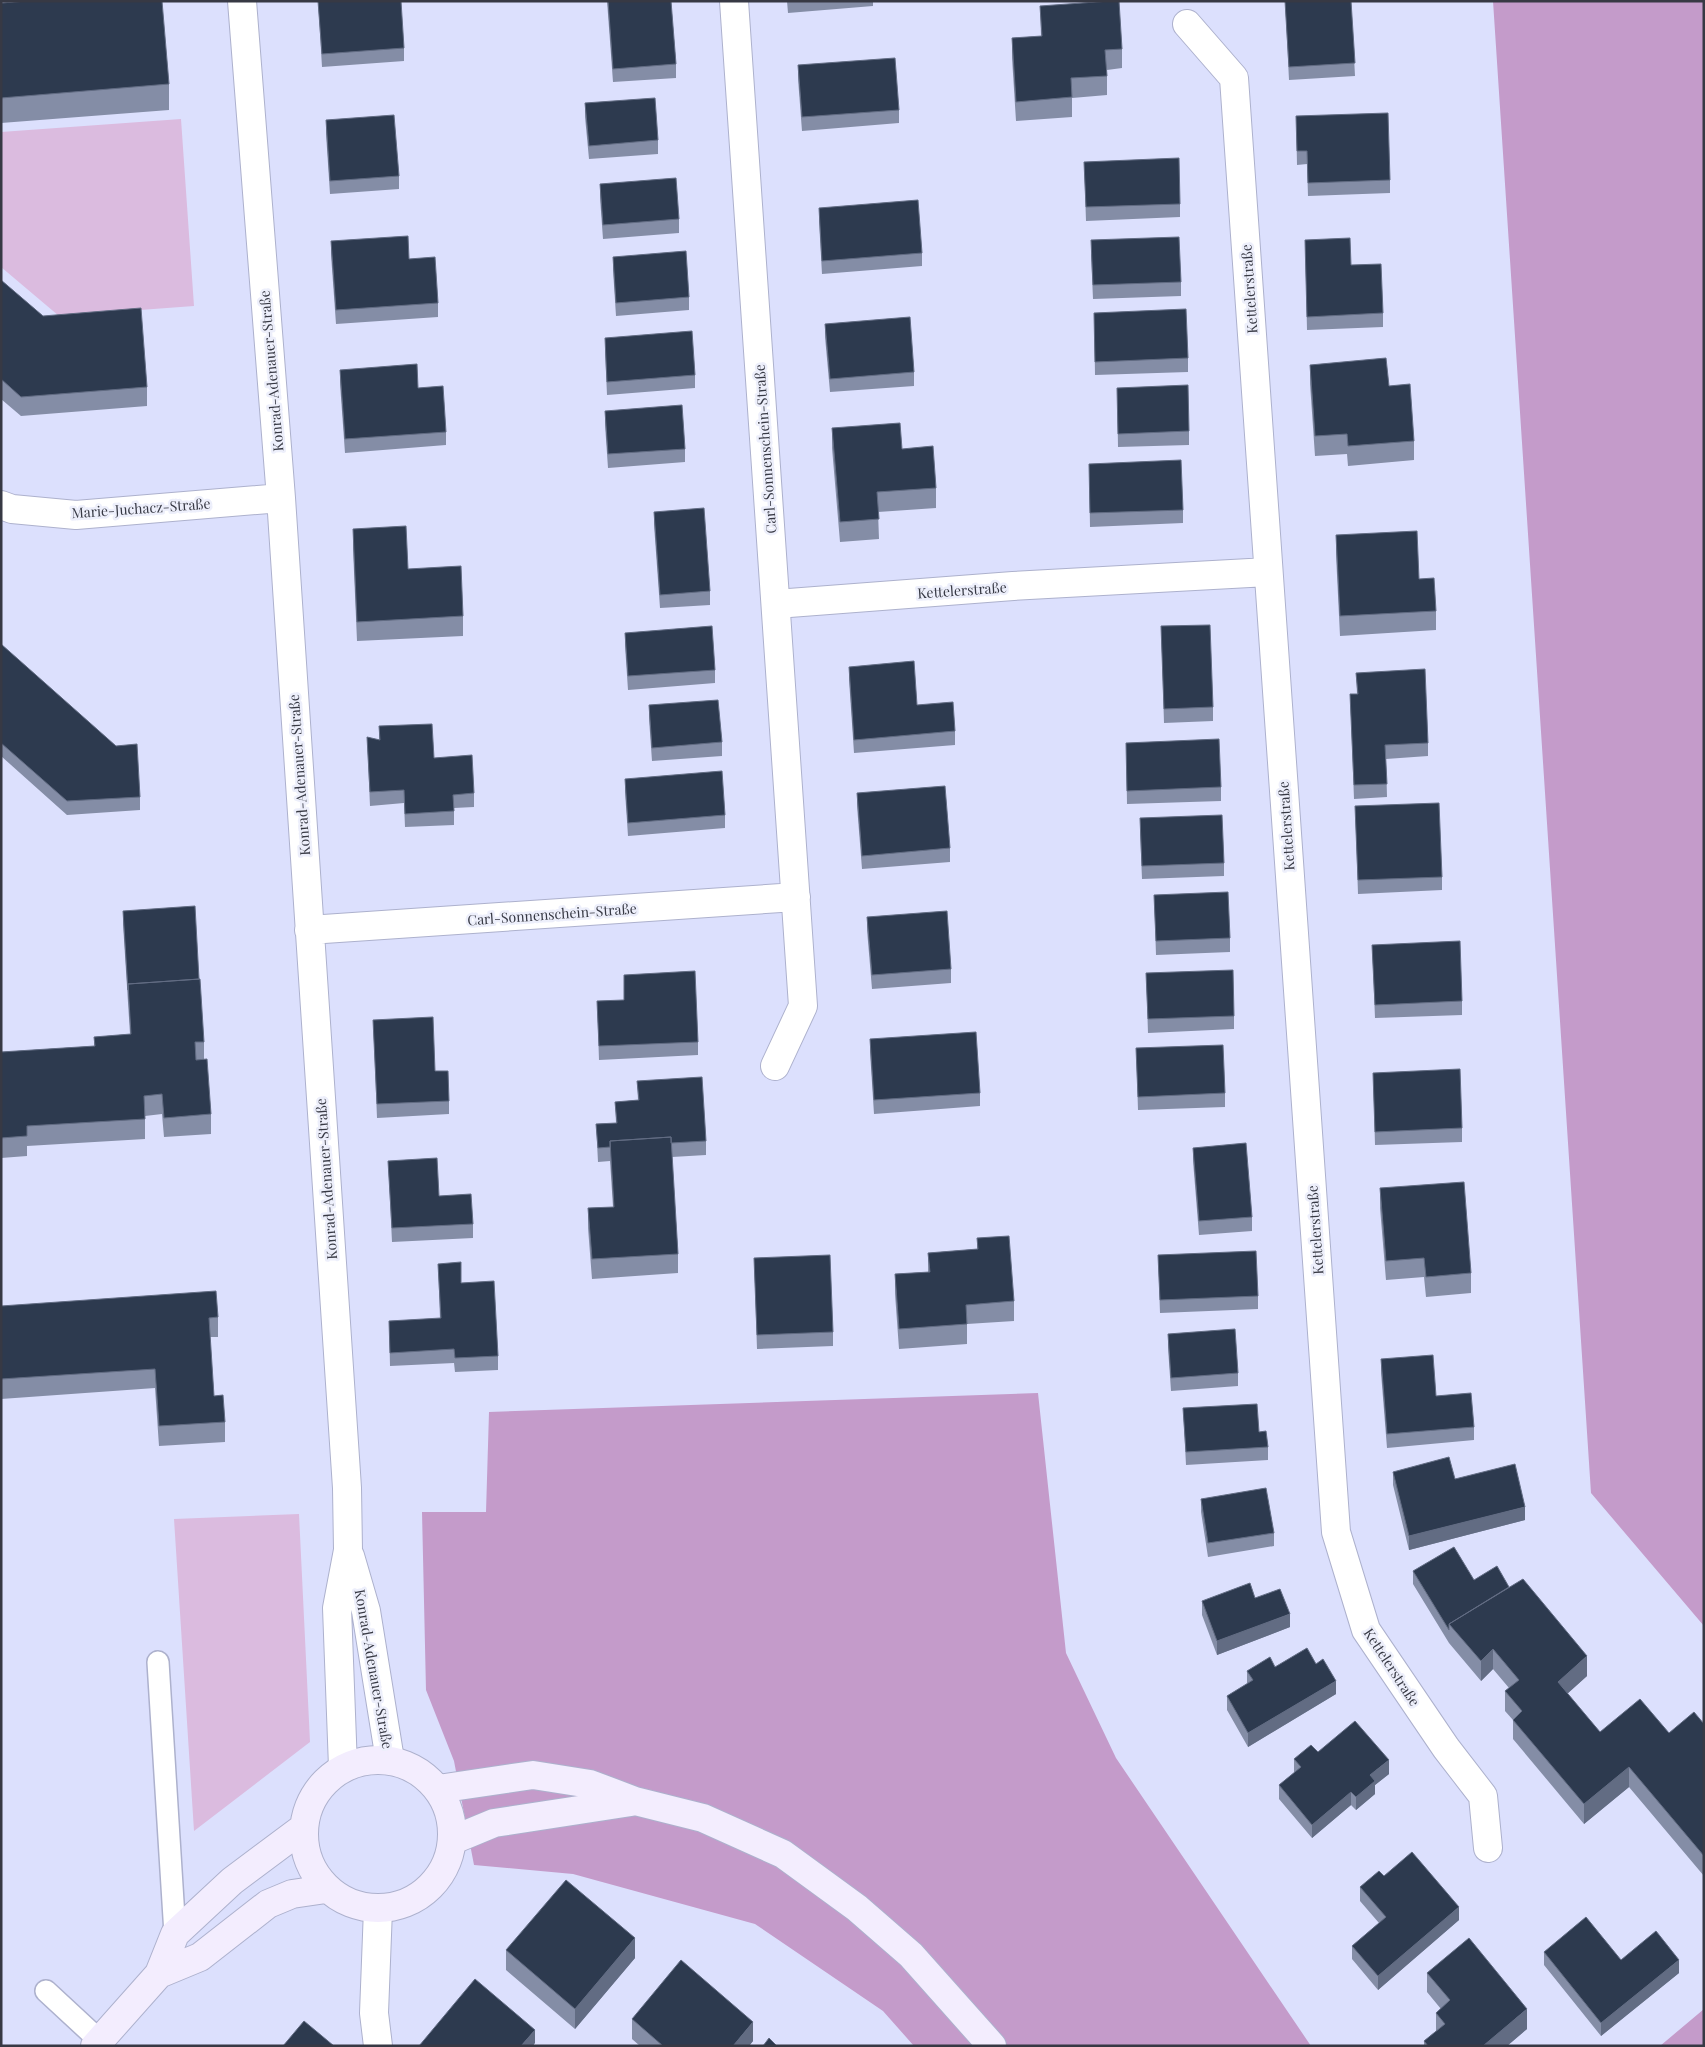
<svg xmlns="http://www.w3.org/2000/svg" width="1705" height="2047" viewBox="0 0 1705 2047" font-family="'Playfair Display',serif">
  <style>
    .green { fill: #dbbbdf }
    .forest { fill: #c49bca }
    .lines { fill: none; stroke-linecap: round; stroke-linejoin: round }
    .lane-casing { stroke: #adb1cd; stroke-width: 24 }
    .street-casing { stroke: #adb1cd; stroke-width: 30 }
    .secondary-casing { stroke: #adb1cd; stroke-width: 30 }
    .lane { stroke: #fff; stroke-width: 21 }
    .street { stroke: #fff; stroke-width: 28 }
    .secondary { stroke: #f3edfe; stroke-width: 28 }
    .wall { fill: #848da6 }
    .shaded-wall { fill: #626c83 }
    .building { fill: #2d3a4f; stroke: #626c83 }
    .labels { text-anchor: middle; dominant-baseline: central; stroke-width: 5; stroke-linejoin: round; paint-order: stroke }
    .street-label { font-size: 14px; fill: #373944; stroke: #edeffb }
  </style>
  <rect width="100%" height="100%" fill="#dce0fd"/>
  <path class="green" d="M181,119L194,306L59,316L1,267V132Z
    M299,1514L310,1742L194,1831L174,1519Z"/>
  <path class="forest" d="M1493,1H1704V1626L1591,1493Z
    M1038,1393L1066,1653L1116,1758L1311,2046H914L883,2011L755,1924L573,1874L474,1865L454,1761L426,1690L422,1512H486L489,1412Z
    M1704,2009V2046H1660Z"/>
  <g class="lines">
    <g class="lane-casing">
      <path id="lane" d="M158,1662L175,1934
        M46,1991L100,2041"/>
    </g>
    <g class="street-casing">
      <path id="street" d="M242,1L281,498L347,1488L348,1550L337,1608L343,1767
        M734,1L803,1006L775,1066
        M1187,24L1234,78L1336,1532L1366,1630L1446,1748L1483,1796L1488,1848
        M1,505L12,509L76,515L281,498
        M776,604L1013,586L1268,572
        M309,930L796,897
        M350,1556L366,1611L390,1760
        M378,2046L374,2013L378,1909"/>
    </g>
    <g class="secondary-casing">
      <path id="secondary" d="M304 1834a74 74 0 1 1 148 0a74 74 0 1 1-148 0Z
        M438,1789L533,1775L590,1784L635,1801L703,1818L783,1854L857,1908L911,1955L992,2046
        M453,1840L494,1823L631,1802
        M159,1974L200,1957L268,1904L292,1894L326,1889
        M95,2046L159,1974L175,1934L232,1881L303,1828"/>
    </g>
    <use href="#lane" class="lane"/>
    <use href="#street" class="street"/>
    <use href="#secondary" class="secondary"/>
  </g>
  <path class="wall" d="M318,1L404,48V61L322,67Z
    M607,1H671L676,64V78L613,82Z
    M787,1H873V6L788,13Z
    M1285,1H1351L1355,76L1289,80Z
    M1,3L169,84V110L1,123Z
    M1040,6L1122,49V68L1107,70V95L1072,98V117L1016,121L1012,58V38L1041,36Z
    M798,65L899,110V123L802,131L798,79Z
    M585,103L658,140V154L589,159L585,117Z
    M1296,116L1390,180V193L1308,196L1307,164L1297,165Z
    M326,120L399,176V189L330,194L326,134Z
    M1084,162L1180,204V217L1086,221Z
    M600,184L679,219V233L603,239L600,198Z
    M819,208L922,253V266L822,274L819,221Z
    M1305,240L1351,265L1383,313V327L1307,330Z
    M331,241L409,259L438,303V317L336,324L331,255Z
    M1091,254L1181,282V296L1093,299Z
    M613,257L689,297V310L616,316L613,270Z
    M1,280L43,316L147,387V406L21,416L1,399Z
    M1094,313L1188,358V372L1095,375Z
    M825,324L914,372V386L830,392L825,337Z
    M605,338L695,375V388L607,395L605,351Z
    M1310,365L1389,386L1414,441V460L1348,466L1347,454L1315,456L1310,384Z
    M340,370L418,388L446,432V445L345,453L340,384Z
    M1117,388L1189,431V445L1118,447Z
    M605,411L685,449V462L608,468L605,425Z
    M832,428L902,449L936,488V508L878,512L879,539L840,542L832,448Z
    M1089,464L1183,510V523L1090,527Z
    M654,512L710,591V605L660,608L654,525Z
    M353,529L408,569L463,616V636L357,641L353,549Z
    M1336,535L1419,579L1436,611V630L1340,636L1336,555Z
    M1161,626L1213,707V721L1164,723Z
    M625,633L715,670V683L628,690L625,646Z
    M1,644L140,797V810L67,815L1,756Z
    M849,667L917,705L955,731V745L854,753L849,680Z
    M1356,673L1428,743V756L1386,759L1387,797L1354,799L1350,694H1357Z
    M649,705L722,742V756L652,761L649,719Z
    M379,726L434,758L474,793V807L454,808V825L405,827L404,803L370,806L367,737L379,740Z
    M1126,743L1221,787V801L1127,804Z
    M625,779L725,815V828L628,836L625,792Z
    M857,793L950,848V862L862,869L857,806Z
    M1355,806L1442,877V890L1358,894Z
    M1140,831L1224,863V876L1142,879Z
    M1154,895L1230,938V952L1156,955Z
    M123,911L204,1042V1059L211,1114V1134L164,1137L162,1114L145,1116V1139L27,1146V1156L1,1158V1052L94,1046V1037L130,1034L123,924Z
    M867,917L951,969V983L872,989L867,930Z
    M1372,945L1462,1001V1015L1375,1018Z
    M1146,973L1234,1016V1029L1148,1033Z
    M597,1001L698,1042V1055L599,1060Z
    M373,1020L435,1071L449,1101V1114L377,1118Z
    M870,1039L980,1093V1106L874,1114L870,1052Z
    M1136,1048L1225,1093V1107L1138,1110Z
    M1373,1073L1462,1128V1142L1375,1145Z
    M637,1081L706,1141V1155L672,1157L678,1254V1273L592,1279L588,1228V1208L613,1207L610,1161L598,1162L596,1124L616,1123L615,1102L638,1100Z
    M1193,1148L1252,1217V1231L1199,1235L1193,1161Z
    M388,1161L439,1196L473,1224V1238L392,1242Z
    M1380,1188L1471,1273V1293L1426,1297L1424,1277L1386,1280L1380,1208Z
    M977,1238L1014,1301V1321L967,1324V1344L899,1349L895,1294V1274L928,1272V1253L977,1249Z
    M1158,1255L1258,1296V1309L1160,1313Z
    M754,1258L833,1332V1346L757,1349Z
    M438,1264L461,1283L498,1356V1370L455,1372L454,1363L390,1366L389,1321L440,1319Z
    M1,1306L218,1317V1337H210L214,1396L225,1422V1442L159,1446L155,1388L1,1399Z
    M1168,1334L1238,1373V1386L1171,1391L1168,1348Z
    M1381,1359L1436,1396L1474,1427V1440L1387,1448L1381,1373Z
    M1183,1408L1259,1432L1268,1447V1460L1186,1465Z
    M1393,1472L1455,1479L1525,1520L1409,1550L1393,1485Z
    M1201,1499L1274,1533V1546L1208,1557L1201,1512Z
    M1413,1571L1474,1580L1509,1587L1587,1676L1567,1694L1600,1732L1669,1733L1704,1724V1876L1629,1787L1584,1824L1513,1739V1720L1505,1711V1691L1509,1688L1493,1669L1481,1681L1449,1643L1413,1584Z
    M1202,1601L1290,1627L1217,1655L1202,1615Z
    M1316,1664L1336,1694L1248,1747L1227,1710V1696L1247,1684V1671L1275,1667Z
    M1318,1752L1389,1774L1375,1785V1794L1356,1810L1351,1805L1312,1838L1279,1799V1785L1294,1773V1759Z
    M1384,1876L1459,1920L1378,1990L1352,1959V1946L1379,1923L1360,1901V1887Z
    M506,1950L635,1958L575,2029L506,1970Z
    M1544,1952L1621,1960L1679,1973L1601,2036L1544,1965Z
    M1427,1973L1527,2029L1507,2046H1424V2041L1436,2031V2013L1441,2009L1427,1992Z
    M632,2019L753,2041L749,2046H640L632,2039Z"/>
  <path class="shaded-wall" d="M1525,1507V1520L1409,1550V1536Z
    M1290,1614V1627L1217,1655V1641Z
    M1493,1649V1669L1481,1681V1661Z
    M1587,1656V1676L1558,1702V1682Z
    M1336,1681V1694L1248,1747V1733Z
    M1389,1760V1774L1375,1785V1794L1356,1810V1797L1370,1775Z
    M1629,1767V1787L1584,1824V1804Z
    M1351,1792V1805L1312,1838V1825Z
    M1459,1907V1920L1378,1990V1976Z
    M635,1938V1958L575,2029V2009Z
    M1679,1960V1973L1601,2036V2023Z
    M1527,2009V2029L1507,2046H1483Z
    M753,2022V2041L749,2046H733Z
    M535,2030V2043L533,2046H521Z"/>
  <path class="building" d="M27,1H162L169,84L1,98V3Z
    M318,1H401L404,48L322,54Z
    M608,1H671L676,64L613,69Z
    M1110,1H1119L1122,49L1105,50L1107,76L1071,78L1072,97L1016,102L1012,38L1042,36L1040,6Z
    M1285,1H1351L1355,63L1289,67Z
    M895,58L899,110L802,117L798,65Z
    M655,98L658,140L589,146L585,103Z
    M1388,113L1390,180L1308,183L1307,151H1297L1296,116Z
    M394,115L399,176L330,181L326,120Z
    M1179,158L1180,204L1086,207L1084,162Z
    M676,178L679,219L603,225L600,184Z
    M918,200L922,253L822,261L819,208Z
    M408,236L409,259L435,257L438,303L336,310L331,241Z
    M1179,237L1181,282L1093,285L1091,240Z
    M1350,238L1351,265L1381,264L1383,313L1307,317L1305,240Z
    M686,251L689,297L616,303L613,257Z
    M1,280L43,316L141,308L147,387L21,397L1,379Z
    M1186,309L1188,358L1095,362L1094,313Z
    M910,317L914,372L830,379L825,324Z
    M692,331L695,375L607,382L605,338Z
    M1386,358L1389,386L1410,384L1414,441L1348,446L1347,434L1315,436L1310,365Z
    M417,364L418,388L443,386L446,432L345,439L340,370Z
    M1188,385L1189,431L1118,434L1117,388Z
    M682,405L685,449L608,454L605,411Z
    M900,423L902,449L933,446L936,488L877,492L879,519L840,522L832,428Z
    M1181,460L1183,510L1090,513L1089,464Z
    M704,508L710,591L660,595L654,512Z
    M406,526L408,569L461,566L463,616L357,622L353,529Z
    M1417,531L1419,579L1434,578L1436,611L1340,616L1336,535Z
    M1210,625L1213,707L1164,709L1161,626Z
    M712,626L715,670L628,676L625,633Z
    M1,644L116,746L137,744L140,797L67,801L1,743Z
    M914,661L917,705L953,702L955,731L854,740L849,667Z
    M1425,669L1428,743L1385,745L1387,784L1354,785L1350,694H1358L1356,673Z
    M718,700L722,742L652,748L649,705Z
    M432,724L434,758L472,755L474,793L453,795L454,811L405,814L404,790L370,792L367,737L380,740L379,726Z
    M1219,739L1221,787L1127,791L1126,743Z
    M722,771L725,815L628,823L625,779Z
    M945,786L950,848L862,856L857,793Z
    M1439,803L1442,877L1358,880L1355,806Z
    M1222,815L1224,863L1142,866L1140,818Z
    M1228,892L1230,938L1156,941L1154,895Z
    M195,906L199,979L128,984V990L123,911Z
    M947,911L951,969L872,975L867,917Z
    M1460,941L1462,1001L1375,1005L1372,945Z
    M1233,970L1234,1016L1148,1019L1146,973Z
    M695,971L698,1042L599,1046L597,1001L624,1000V975Z
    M200,979L204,1042H195L196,1060L207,1059L211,1114L164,1118L162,1094L144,1096L145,1119L27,1126V1136L1,1138V1052L95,1046L94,1037L131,1034L128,984Z
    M433,1017L435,1071H448L449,1101L377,1104L373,1020Z
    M976,1032L980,1093L874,1100L870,1039Z
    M1223,1045L1225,1093L1138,1097L1136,1048Z
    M1460,1069L1462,1128L1375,1132L1373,1073Z
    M702,1077L706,1141L671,1143V1137L610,1141V1147L598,1148L596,1124L617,1123L615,1102L639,1100L637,1081Z
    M671,1137L678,1254L592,1259L588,1208L614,1207L610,1141Z
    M1246,1143L1252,1217L1199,1221L1193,1148Z
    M437,1158L439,1196L471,1194L473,1224L392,1228L388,1161Z
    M1464,1182L1471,1273L1426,1277L1424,1258L1386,1261L1380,1188Z
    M1009,1236L1014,1301L966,1305L967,1324L899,1329L895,1274L930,1272L928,1253L978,1249L977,1238Z
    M1256,1251L1258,1296L1160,1300L1158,1255Z
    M830,1255L833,1332L757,1335L754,1258Z
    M461,1262V1283L494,1281L498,1356L455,1358L454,1349L390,1353L389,1321L441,1318L438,1264Z
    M216,1291L218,1317L209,1318L214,1396L223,1395L225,1422L159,1426L155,1369L1,1379V1306Z
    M1235,1329L1238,1373L1171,1378L1168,1334Z
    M1433,1355L1436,1396L1471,1393L1474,1427L1387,1434L1381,1359Z
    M1257,1404L1259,1432L1266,1431L1268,1447L1186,1452L1183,1408Z
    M1449,1457L1455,1479L1515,1464L1525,1507L1409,1536L1393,1472Z
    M1266,1488L1274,1533L1208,1543L1201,1499Z
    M1454,1547L1474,1580L1497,1566L1509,1587L1449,1624V1630L1413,1571Z
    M1523,1579L1587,1656L1558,1682L1600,1732L1640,1699L1669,1733L1694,1712L1704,1724V1856L1629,1767L1584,1804L1513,1720L1522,1711L1505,1691L1519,1680L1493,1649L1481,1661L1449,1624Z
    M1250,1583L1255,1598L1280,1589L1290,1614L1217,1641L1202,1601Z
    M1307,1648L1316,1664L1323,1659L1336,1681L1248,1733L1227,1696L1253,1680L1247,1671L1270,1657L1275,1667Z
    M1355,1721L1389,1760L1370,1775L1375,1781L1356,1797L1351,1792L1312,1825L1279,1785L1301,1767L1294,1759L1311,1745L1318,1752Z
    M1412,1852L1459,1907L1378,1976L1352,1946L1386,1917L1360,1887L1379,1871L1384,1876Z
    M566,1880L635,1938L575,2009L506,1950Z
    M1586,1917L1621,1960L1656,1931L1679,1960L1601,2023L1544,1952Z
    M1469,1938L1527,2009L1483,2046H1428L1424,2041L1445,2024L1436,2013L1450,2000L1427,1973Z
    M681,1960L753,2022L733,2046H663L632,2019Z
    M475,1979L535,2030L521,2046H419Z
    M304,2021L334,2046H283Z
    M769,2038L777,2046H763Z"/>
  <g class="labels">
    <g class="street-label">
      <text transform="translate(1249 289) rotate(-94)">Kettelerstraße</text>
      <text transform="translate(271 371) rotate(-95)">Konrad-Adenauer-Straße</text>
      <text transform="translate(765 449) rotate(-94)">Carl-Sonnenschein-Straße</text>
      <text transform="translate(141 508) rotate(-4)">Marie-Juchacz-Straße</text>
      <text transform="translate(962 590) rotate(-4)">Kettelerstraße</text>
      <text transform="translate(299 775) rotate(-94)">Konrad-Adenauer-Straße</text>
      <text transform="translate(1286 826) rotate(-94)">Kettelerstraße</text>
      <text transform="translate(552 914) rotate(-4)">Carl-Sonnenschein-Straße</text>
      <text transform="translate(326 1179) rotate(-94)">Konrad-Adenauer-Straße</text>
      <text transform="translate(1315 1230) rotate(-94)">Kettelerstraße</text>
      <text transform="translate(1392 1667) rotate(57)">Kettelerstraße</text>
      <text transform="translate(374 1669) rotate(80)">Konrad-Adenauer-Straße</text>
    </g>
  </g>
  <rect width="1705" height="2047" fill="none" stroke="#373944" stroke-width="5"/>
</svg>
